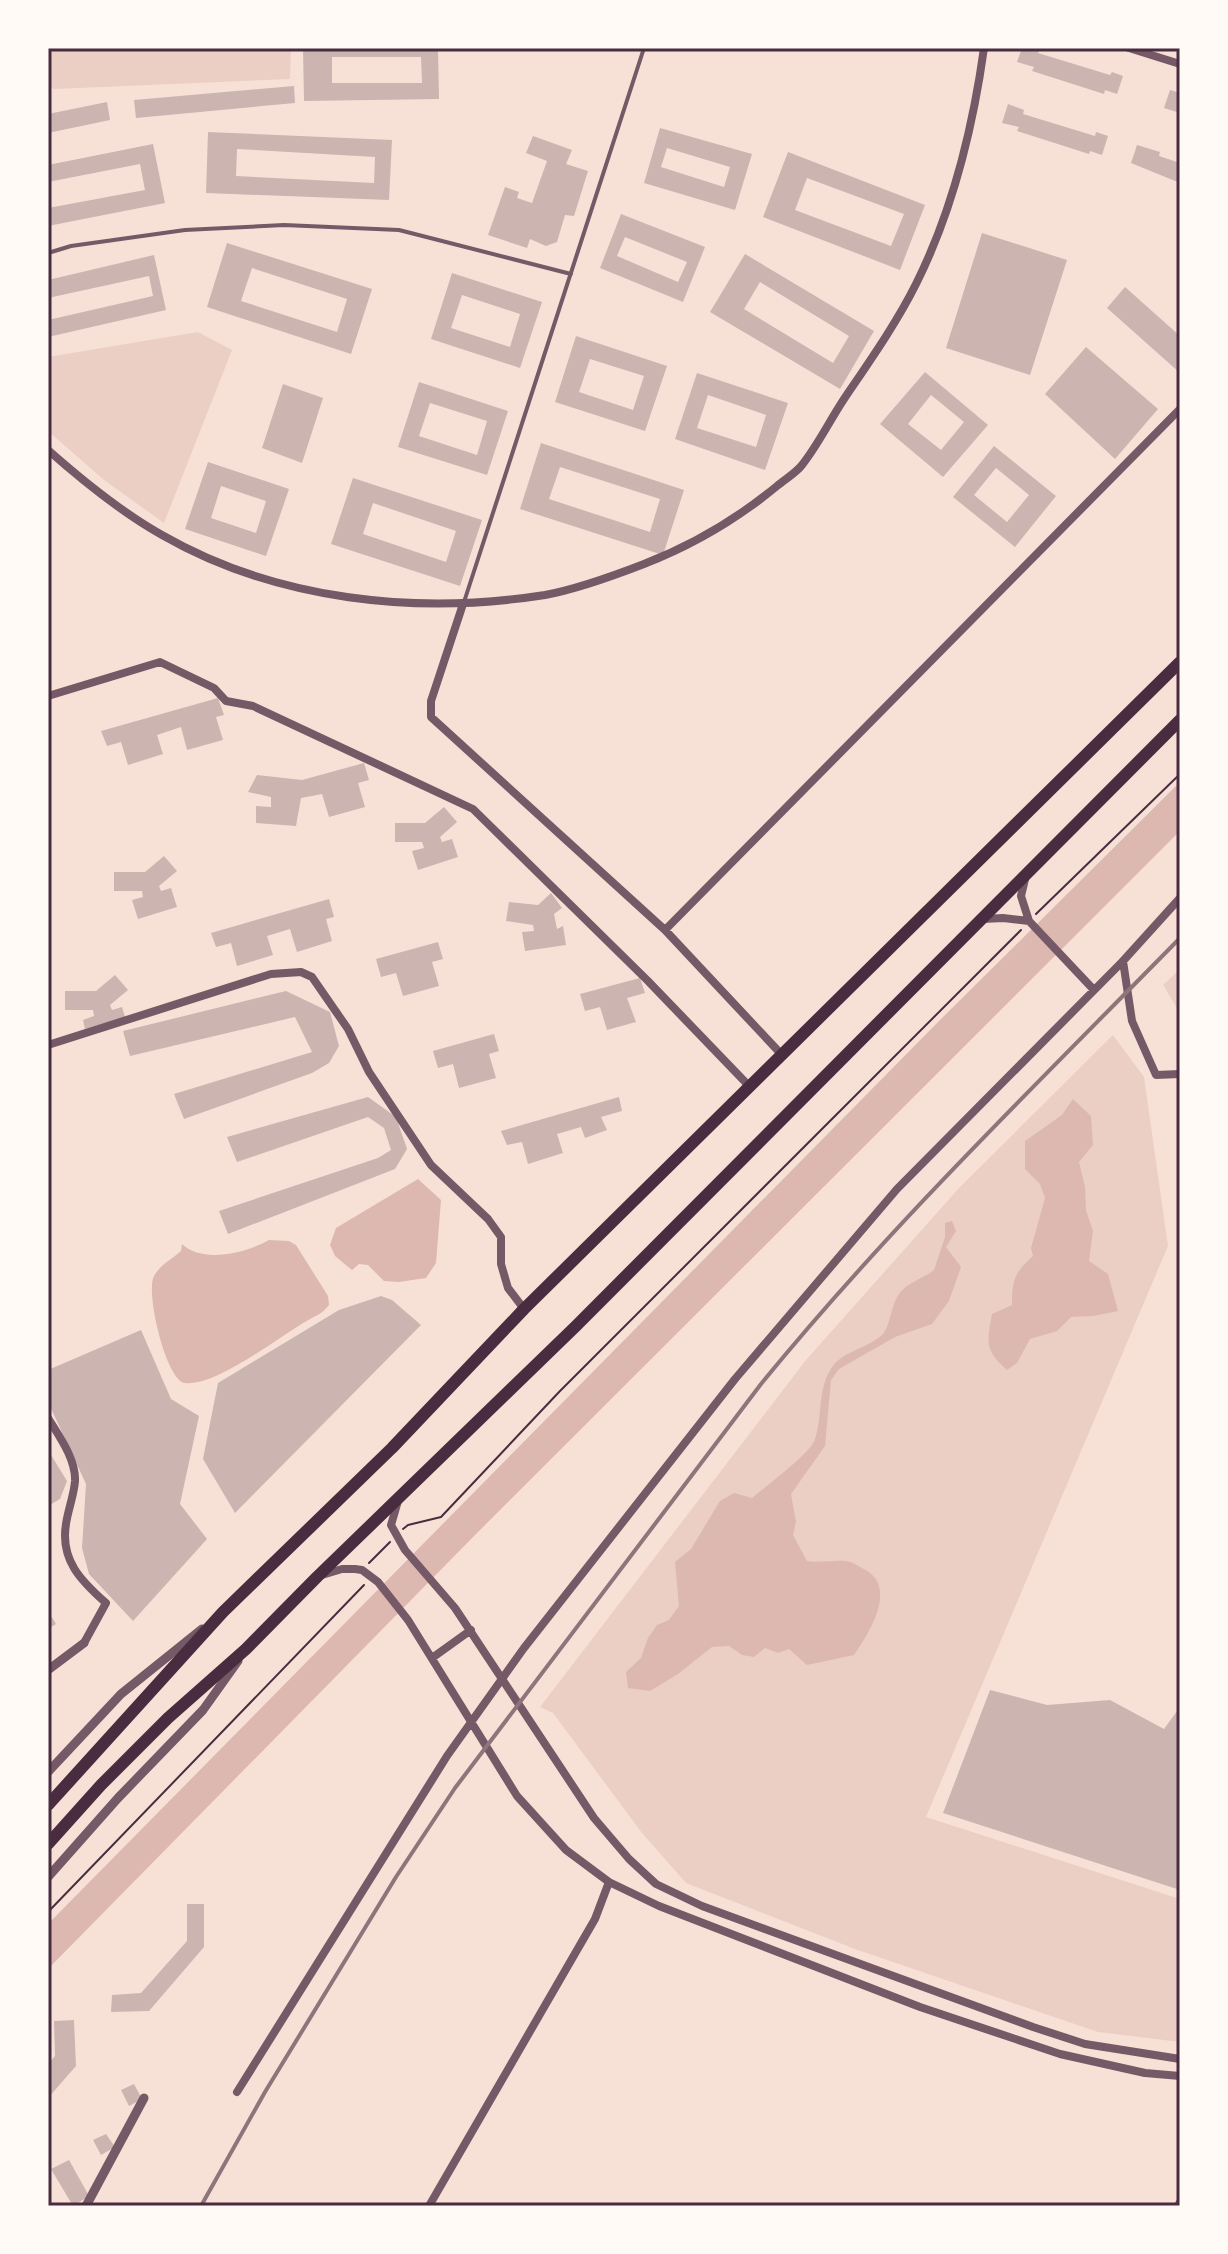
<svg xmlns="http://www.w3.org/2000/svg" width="1228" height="2254" viewBox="0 0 1228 2254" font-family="'Noto Serif',serif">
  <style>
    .green { fill: #ebcfc5 }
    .water { fill: #dcb8b0 }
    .building { fill: #ccb4b1; fill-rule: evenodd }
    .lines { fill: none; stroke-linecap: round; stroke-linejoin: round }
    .path { stroke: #4a2c40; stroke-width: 2 }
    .service { stroke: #755966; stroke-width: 4 }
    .minor { stroke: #755966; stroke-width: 8 }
    .tertiary { stroke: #755966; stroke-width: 9 }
    .trunk { stroke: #4a2c40; stroke-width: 12 }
    .rail { stroke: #8f747c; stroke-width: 4 }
    .neatline { fill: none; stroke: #4a2c40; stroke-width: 3 }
  </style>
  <rect width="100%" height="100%" fill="#f7e1d7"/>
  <path class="green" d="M48,48H291L290,79L55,89L48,87Z
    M198,332L232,350L164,523L104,480L48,431V357Z
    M1180,969V1013L1163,985Z
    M1113,1035L1144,1077L1168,1246L926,1817L1180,1899V2042L1098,2032L855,1949L686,1883L642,1833L553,1713L540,1707L806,1360L959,1188Z"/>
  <path class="water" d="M1180,782V831L476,1534L48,1969V1924L940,1020Z
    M1073,1099L1091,1116L1093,1145L1079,1162L1085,1187L1086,1210L1093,1231L1089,1261L1108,1274L1118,1311L1094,1316L1071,1317L1057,1331L1030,1339L1017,1363L1007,1370C984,1350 987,1342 992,1314L1012,1305C1012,1280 1014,1273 1033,1256L1031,1248L1045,1198L1040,1184L1025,1169V1141L1062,1115Z
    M418,1179L441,1200L436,1263L426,1278L399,1282L384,1281L368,1265L359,1264L352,1270L335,1256L330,1245L336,1228Z
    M952,1221L956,1231L946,1247L961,1267L949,1301L932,1324L895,1337L839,1369L831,1380L825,1446L791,1494L796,1522L793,1535L807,1561C820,1563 832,1560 845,1561C851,1561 857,1565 862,1568C900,1585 869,1633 854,1655L807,1665L789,1649L778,1653L765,1648L754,1657L742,1655L729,1646L712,1647L678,1674L650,1691L628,1688L626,1672L641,1658L648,1638L657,1625L669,1620L679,1606L675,1562L691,1549L720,1501L734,1493L752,1498C765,1487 811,1453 815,1439C823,1415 817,1389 832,1367C843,1351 869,1348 883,1334C890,1326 891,1305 899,1294C906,1283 924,1278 934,1270L945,1237V1223Z
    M269,1240L289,1241L296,1245L328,1296L329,1305C321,1315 316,1315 305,1322C279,1337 215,1387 185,1383C166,1381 145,1291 154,1276C159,1266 173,1258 181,1251L182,1244C203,1264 246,1253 269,1240Z"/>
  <path class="building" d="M303,48H438L439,99L304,101ZM332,57H421L422,83H332Z
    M1022,48H1036L1040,49L1038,53L1110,75L1112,72L1123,76L1117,94L1105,90L1104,94L1032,71L1034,67L1017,62Z
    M294,86L295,103L136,118L134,100Z
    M1170,90L1180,93V113L1164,108Z
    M107,102L110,120L48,133V114Z
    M1008,104L1024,110L1023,114L1095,136L1096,132L1108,136L1102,155L1090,151L1089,154L1017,131L1019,127L1002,123Z
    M660,128L752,154L735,210L644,183ZM667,148L730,167L724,187L661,167Z
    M208,132L392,140L389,200L206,193ZM237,149L375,157L374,183L236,176Z
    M533,136L572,150L566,164L588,171L574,216L565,215L557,242L546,246L530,239L527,248L488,235L505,187L519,192L517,198L532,203L547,161L526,153Z
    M153,144L165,203L48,226V208L145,190L140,164L48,182V165Z
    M1137,145L1160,152L1159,156L1180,163V183L1131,163Z
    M788,152L925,205L900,270L763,217ZM807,178L904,214L891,246L795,210Z
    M621,214L705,247L683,302L600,268ZM625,237L687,262L678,282L617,256Z
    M982,233L1067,260L1030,375L946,348Z
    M227,243L372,289L351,354L207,307ZM252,268L347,299L337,332L241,301Z
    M745,254L874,331L840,389L710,312ZM760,282L849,336L833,363L744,309Z
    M154,255L166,310L48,337V320L153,296L149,276L48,298V280Z
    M452,273L542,302L520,368L431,339ZM462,295L520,314L510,347L451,328Z
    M1125,287L1180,336V373L1107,308Z
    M576,336L667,366L645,431L555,402ZM590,359L644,376L633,410L579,392Z
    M1086,347L1158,409L1115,459L1045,394Z
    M925,372L988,425L943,477L880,424ZM931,395L964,422L941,450L908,424Z
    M697,373L788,403L765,470L675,439ZM708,395L766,415L756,447L697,428Z
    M419,382L508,411L487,475L398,447ZM430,403L487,421L477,455L419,436Z
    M283,384L323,398L302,463L262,448Z
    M541,443L684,490L663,555L520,509ZM560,467L660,499L650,532L549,499Z
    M994,446L1056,496L1015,547L953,497ZM996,468L1029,495L1007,522L974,495Z
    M208,462L289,489L266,556L185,529ZM221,486L266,501L256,533L211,518Z
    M353,478L482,520L460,586L331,544ZM373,503L456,531L446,562L363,534Z
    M218,698L224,715L216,717L223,740L187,750L181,727L157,735L163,754L128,765L121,742L107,746L101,731Z
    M364,763L369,780L358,783L365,807L329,817L322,794L301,798L296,826L256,823V806L271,807V797L248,792L257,775L302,780Z
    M444,807L457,822L440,837L442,842L452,839L458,857L418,870L412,851L424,848L422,842H395V823H425Z
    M164,856L177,871L159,886L161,891L171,888L177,907L138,919L132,900L143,897L142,891H114V872H145Z
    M551,893L562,908L554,914L557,929L563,926L566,945L525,951L522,932L534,931L533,925L506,921L509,902L538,905Z
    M329,899L334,917L326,919L332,941L297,952L290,929L267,936L273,955L237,966L231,943L216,947L211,933Z
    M438,942L443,959L432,962L439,986L403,996L396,973L381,977L376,959Z
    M115,975L128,990L110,1005L112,1010L122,1007L125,1017L85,1029L83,1020L94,1016L93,1010H65V991H96Z
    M640,978L645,993L627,998L636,1022L607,1030L600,1007L585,1011L580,994Z
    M286,991L330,1012L339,1046L329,1063L312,1073L184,1119L174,1094L312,1052L295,1017L130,1056L123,1031Z
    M494,1034L499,1051L489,1054L496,1078L459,1088L453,1064L438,1068L433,1051Z
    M368,1097L396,1117L407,1149L395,1169L228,1234L219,1211L378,1158L391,1150L384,1128L368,1117L237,1162L227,1137Z
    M619,1097L622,1111L601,1117L607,1130L585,1138L581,1127L557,1134L563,1153L528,1164L522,1142L507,1145L501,1131Z
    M381,1296L392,1300L421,1325L235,1513L203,1459L218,1383L339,1310Z
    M141,1330L171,1399L199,1416L180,1504L207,1539L133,1621L89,1574L82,1548L86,1484L48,1402V1370Z
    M48,1450L67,1481L60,1499L48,1506Z
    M48,1611L56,1624L48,1629Z
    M990,1690L1047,1705L1110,1700L1164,1729L1180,1707V1890L943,1813Z
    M187,1904H204V1947L149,2011L111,2012L112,1995L141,1993L187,1941Z
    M74,2020L76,2066L48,2098V2064L55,2056L54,2021Z
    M134,2084L142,2099L129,2106L121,2090Z
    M106,2134L115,2147L101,2155L93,2140Z
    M69,2160L89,2196L73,2206L51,2169Z"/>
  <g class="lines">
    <path class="path" d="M1036,914L1180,774
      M403,1529L408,1525L441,1517L560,1391L1021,930
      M369,1563L390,1542
      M48,1912L364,1585"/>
    <path class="service" d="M48,253L71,246L185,230L284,225L399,230L571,274
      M464,602L644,48"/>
    <path class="minor" d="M1129,48L1180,64
      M48,450C83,481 121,512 162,535C277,601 417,615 545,595C578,589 613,576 644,564C693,545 737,519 777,486C785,479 796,473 802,465C818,445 830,420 844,399C869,362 896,324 916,284C952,212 973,127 984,48
      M463,604L431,701V717L665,930L782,1055
      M48,696L160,662L214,688L226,701L253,706L473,809L647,980L750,1087
      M1026,875L1021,896L1029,921L1094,990
      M983,919L1003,918L1029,921
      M665,930L1180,409
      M1123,961L1132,1021L1156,1075L1180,1074
      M48,1045L271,974L301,972L312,977L348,1029L369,1072L431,1165L488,1219L501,1237V1264L508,1288L524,1309
      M48,1418C59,1436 76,1459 75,1481C74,1495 68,1510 66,1524C60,1560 81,1581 106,1603L84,1643
      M398,1501L391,1525L405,1550L455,1608L594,1818L629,1859L656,1884L702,1906L1033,2027L1085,2044L1180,2059
      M322,1575L342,1569H355L362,1570L378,1582L408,1620L517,1796L566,1850L609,1882L659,1906L920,2007L1060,2054L1145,2073L1180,2076
      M432,1658L471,1630
      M237,2092L447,1756L524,1648L735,1379L897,1189L1123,961L1180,898
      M429,2206L595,1919L609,1882
      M1178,2206L1180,2202"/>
    <path class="tertiary" d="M48,1670L84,1643
      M48,1772L121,1694L202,1629
      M48,1877L118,1798L203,1710L238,1661
      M86,2206L144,2098"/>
    <path class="trunk" d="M48,1805L223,1612L392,1448L524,1309L1180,662
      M48,1844L101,1785L168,1718L246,1649L317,1577L576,1326L1180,720"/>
    <path class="rail" d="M201,2206L265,2092L396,1877L455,1788L761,1384C890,1226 1037,1084 1180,938"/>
  </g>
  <rect width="1228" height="2254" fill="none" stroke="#fffaf5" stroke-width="100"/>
  <rect x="50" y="50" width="1128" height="2154" class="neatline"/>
</svg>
